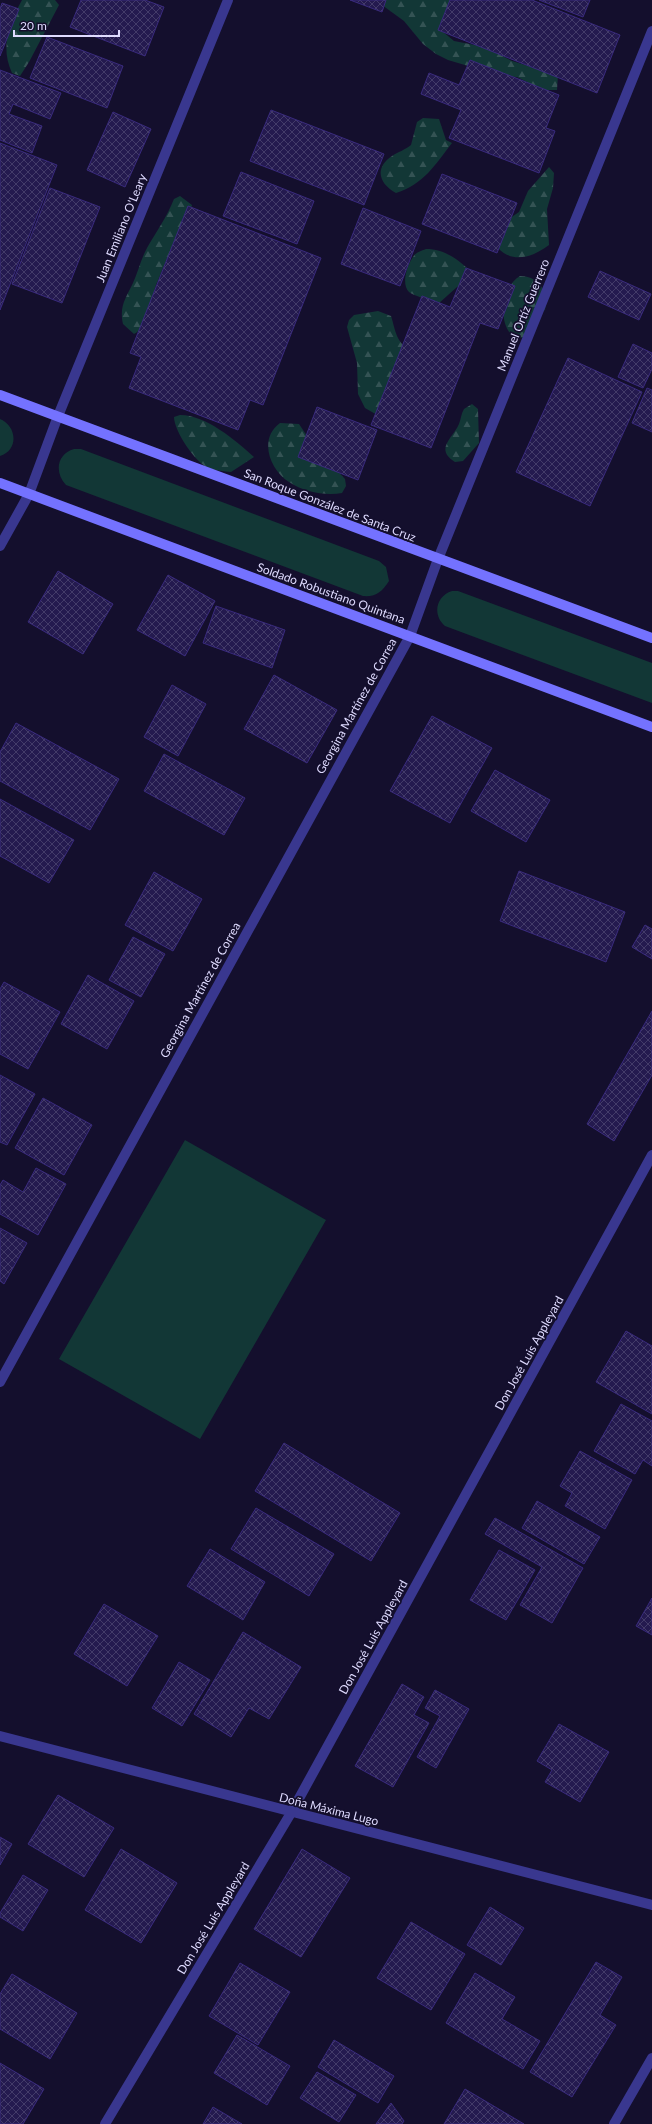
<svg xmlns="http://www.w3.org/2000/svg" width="652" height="2124" viewBox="0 0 652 2124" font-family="Lato,sans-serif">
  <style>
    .grass { fill: #123736 }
    .forest { fill: url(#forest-firs) }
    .building { fill: url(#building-cross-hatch); stroke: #392a7d }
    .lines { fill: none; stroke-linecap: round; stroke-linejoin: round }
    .street { stroke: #39378f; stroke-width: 10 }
    .secondary { stroke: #7472ff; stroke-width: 10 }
    .labels { text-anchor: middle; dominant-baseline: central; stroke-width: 3.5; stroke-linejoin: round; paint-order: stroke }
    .street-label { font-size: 12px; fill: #dfdbff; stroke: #140f2d }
  </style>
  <defs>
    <pattern id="forest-firs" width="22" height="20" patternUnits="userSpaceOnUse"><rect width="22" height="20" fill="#123736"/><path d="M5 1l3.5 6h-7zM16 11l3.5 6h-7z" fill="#345354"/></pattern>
    <pattern id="building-cross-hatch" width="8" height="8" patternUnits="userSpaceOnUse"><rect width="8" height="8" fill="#241a4f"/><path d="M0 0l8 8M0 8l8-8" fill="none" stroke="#433b69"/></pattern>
  </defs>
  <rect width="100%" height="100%" fill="#140f2d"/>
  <path class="grass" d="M0,419C17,426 19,450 0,456Z
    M74,449H81L379,561L386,567L389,581C382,592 376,597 363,596L66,485C54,472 57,454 74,449Z
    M452,591H458L652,663V703L445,626C432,615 436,596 452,591Z
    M185,1140L326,1220L200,1439L59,1359Z"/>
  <path class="forest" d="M22,0H55L59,5L29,62L20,76L12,73C0,47 9,24 22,0Z
    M383,0H457L452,4L442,31L454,41L485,47L512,61L558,75L557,90H543L517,77L488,75L475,68L448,60L436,54L423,44L404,21L382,5Z
    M423,118L439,119L446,140L452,143C435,165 424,184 396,193C379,184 374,168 392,156C398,152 405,150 411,145L417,122Z
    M549,167L554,173L553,188L547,209L549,245C533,257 513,264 498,248L500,225L519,212L528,191Z
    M180,196L192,205C190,215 184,223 179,232C171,250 163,267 156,285C150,302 151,325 134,334L123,324C119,306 126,298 133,283C138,272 141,259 147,248C156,232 167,217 174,199Z
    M426,249C445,249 462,261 474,276L464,286L457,287L438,304C432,301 412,295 409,292C401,284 407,265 413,257C416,252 421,251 426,249Z
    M520,276C539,276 549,292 545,310L532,318L524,337L517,339C496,328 501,287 520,276Z
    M378,311L391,316C395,328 396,343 409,349L379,416L365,408L358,394L357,363L347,327L349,320L354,315Z
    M472,404L478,409L479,443L463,461L455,462C434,449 453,438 459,424C461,419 461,414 464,409Z
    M180,415C206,415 235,440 254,457L231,472C224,471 216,471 209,468C196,464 174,431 174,417Z
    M280,423L299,424L313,445L345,479L346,486L342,493C325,496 304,492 289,482C270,470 258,439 280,423Z"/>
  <path class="building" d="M81,0H145L164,7L145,56L70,27Z
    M350,0H386L382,12Z
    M450,0H532L620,35L597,93L438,30Z
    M539,0H590L583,17Z
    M2,3L19,9L0,56V9Z
    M47,37L123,66L107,108L30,78Z
    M470,60L559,95L546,128L555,131L539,173L449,138L461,110L421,94L429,73L459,85Z
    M0,70L61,93L50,119L13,104L9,114L42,126L32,153L0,140Z
    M271,110L384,154L364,205L250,161Z
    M113,112L151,129L125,187L87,170Z
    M0,143L57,165L0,310Z
    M241,172L314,201L297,244L223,216Z
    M442,174L517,203L497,253L422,224Z
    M50,188L100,207L62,303L12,284Z
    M188,206L321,258L263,405L250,400L238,430L129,388L141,357L130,353Z
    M363,208L421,231L400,286L341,264Z
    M466,268L515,286L498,329L480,323L431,448L371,425L422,296L450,307Z
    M600,271L651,294L639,320L588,297Z
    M633,344L652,353V369L643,388L618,377Z
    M568,358L642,392L590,506L516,472Z
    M647,388L652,390V432L632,423Z
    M317,407L377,430L358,480L298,457Z
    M58,571L113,604L83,654L28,622Z
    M168,575L215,601L185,656L137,630Z
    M216,606L285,630L272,668L203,643Z
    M274,675L337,710L307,763L244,729Z
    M172,685L206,704L178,756L144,737Z
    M432,716L492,748L450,823L390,791Z
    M16,723L119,779L90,830L0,781V752Z
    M164,754L245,798L224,835L144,791Z
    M495,770L550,800L526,842L471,811Z
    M0,799L74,840L49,883L0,856Z
    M519,871L625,912L606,962L500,921Z
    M154,872L202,899L173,951L125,925Z
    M645,925L652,929V959L632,947Z
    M133,937L165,954L141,997L109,980Z
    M88,975L134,1001L107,1049L61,1024Z
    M4,982L60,1012L28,1069L0,1054V989Z
    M652,1011V1075L614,1141L587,1124Z
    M0,1075L35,1094L7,1145L0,1142Z
    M43,1098L92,1125L64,1175L15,1148Z
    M36,1168L66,1184L38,1235L0,1214V1185L3,1180L23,1192Z
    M0,1228L27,1243L4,1284L0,1281Z
    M626,1331L652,1346V1414L596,1382Z
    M621,1404L652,1421V1466L643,1460L635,1474L594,1451Z
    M284,1443L400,1513L371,1561L255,1491Z
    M580,1451L632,1480L605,1529L565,1506L572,1493L560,1486Z
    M537,1501L600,1537L584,1564L522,1528Z
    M256,1508L334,1554L309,1596L231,1549Z
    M495,1518L583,1568L552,1623L520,1605L542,1567L485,1534Z
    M210,1549L265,1582L243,1620L187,1586Z
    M499,1550L535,1570L506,1620L470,1600Z
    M652,1598V1635L636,1626Z
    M104,1604L158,1636L127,1686L74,1654Z
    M243,1632L301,1667L269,1719L249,1708L231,1737L194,1714Z
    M179,1662L210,1680L182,1726L152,1708Z
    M402,1684L424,1697L414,1715L429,1723L393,1787L355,1766Z
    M435,1690L469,1709L436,1768L417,1757L440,1716L425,1708Z
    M559,1724L609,1752L580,1802L545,1782L552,1770L537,1761Z
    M58,1795L114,1828L84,1877L28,1844Z
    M0,1837L12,1844L0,1865Z
    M121,1849L177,1883L141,1943L85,1910Z
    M302,1849L350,1878L301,1957L254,1929Z
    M23,1875L48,1890L23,1931L0,1917V1913Z
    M490,1907L524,1928L501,1965L467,1945Z
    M411,1922L465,1954L431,2010L377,1978Z
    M596,1962L622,1977L600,2015L616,2025L572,2097L530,2072Z
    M240,1963L290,1992L258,2045L209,2016Z
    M475,1973L515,1997L502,2019L540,2041L523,2069L446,2023Z
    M12,1974L77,2013L50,2059L0,2029V1994Z
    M237,2035L290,2066L267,2105L214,2073Z
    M334,2040L394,2076L378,2103L318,2067Z
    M0,2063L44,2089L23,2124H0Z
    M317,2072L356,2095L339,2122L300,2098Z
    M465,2089L524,2124H444Z
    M391,2103L404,2121L402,2124H376Z
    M213,2107L242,2124H203Z"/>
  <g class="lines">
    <path class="street" d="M0,546L29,494L58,416L228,0
      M0,1382L410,636L438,559L652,31
      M0,1736L652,1905
      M105,2124L291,1813L652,1155
      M614,2124L652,2058"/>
    <path class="secondary" d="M0,395L652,638
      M0,483L652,727"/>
  </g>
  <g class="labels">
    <g class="street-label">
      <text transform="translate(121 228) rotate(-68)">Juan Emiliano O'Leary</text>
      <text transform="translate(523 315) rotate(-68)">Manuel Ortíz Guerrero</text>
      <text transform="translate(330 505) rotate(21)">San Roque González de Santa Cruz</text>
      <text transform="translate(331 593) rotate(20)">Soldado Robustiano Quintana</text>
      <text transform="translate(356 706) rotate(-61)">Georgina Martínez de Correa</text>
      <text transform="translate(200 990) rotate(-61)">Georgina Martínez de Correa</text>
      <text transform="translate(529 1353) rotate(-61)">Don José Luis Appleyard</text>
      <text transform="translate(373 1637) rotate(-61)">Don José Luis Appleyard</text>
      <text transform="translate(329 1809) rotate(14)">Doña Máxima Lugo</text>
      <text transform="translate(213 1918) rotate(-59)">Don José Luis Appleyard</text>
    </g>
  </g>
  <path d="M14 30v6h105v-6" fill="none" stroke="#dfdbff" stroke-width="2"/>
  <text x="20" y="30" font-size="12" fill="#dfdbff" stroke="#140f2d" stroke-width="3" paint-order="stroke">20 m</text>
</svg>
